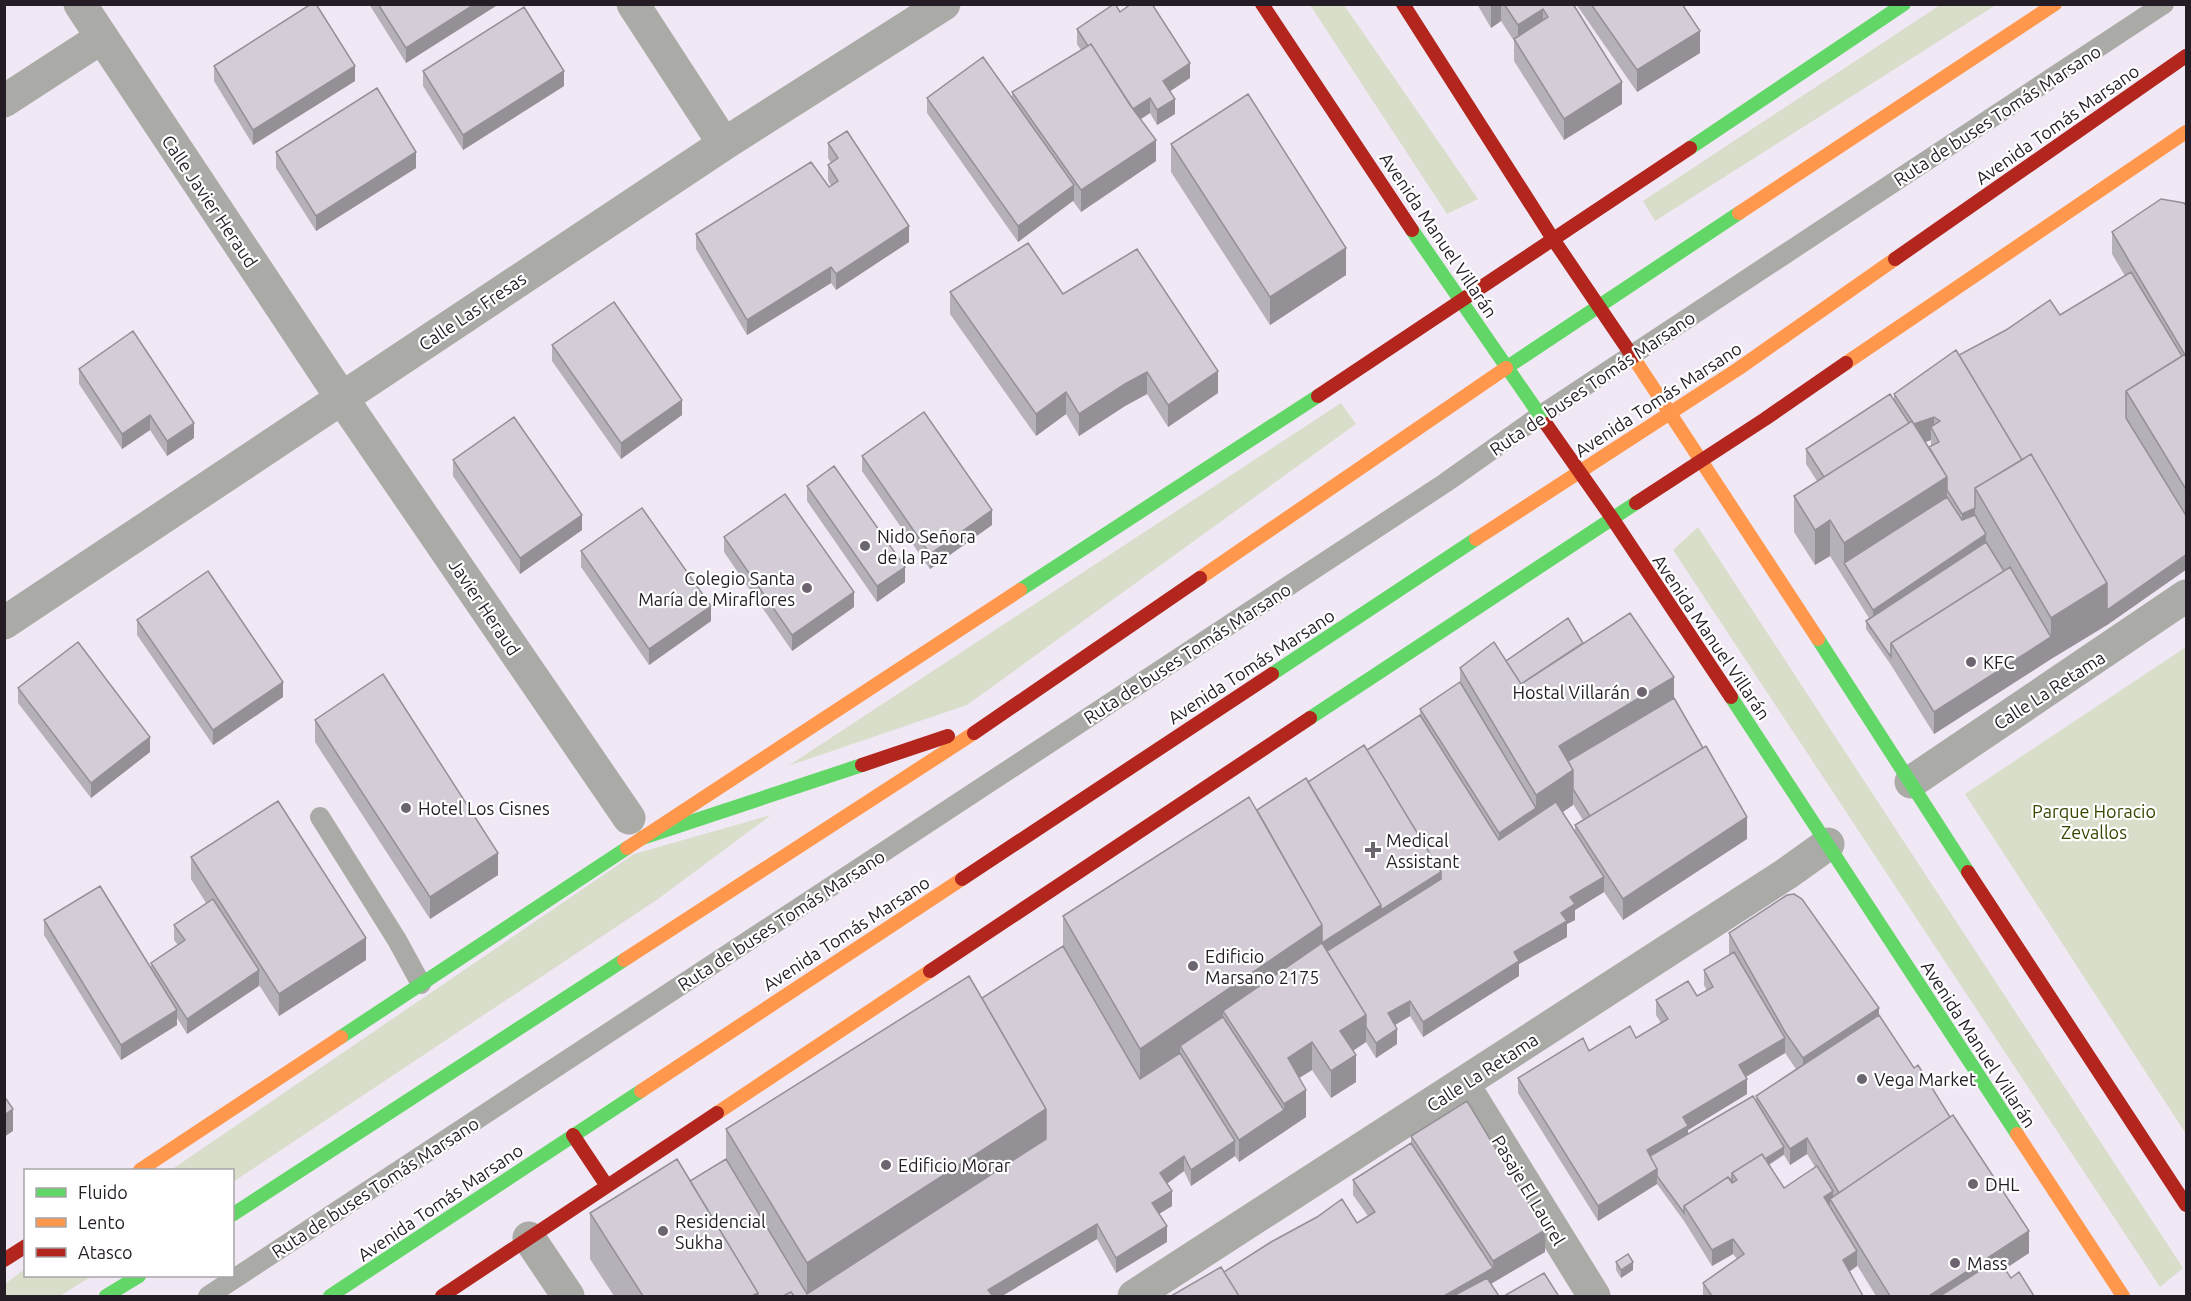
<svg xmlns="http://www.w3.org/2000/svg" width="2191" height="1301" viewBox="0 0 2191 1301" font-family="Ubuntu,sans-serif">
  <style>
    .green { fill: #d9deca }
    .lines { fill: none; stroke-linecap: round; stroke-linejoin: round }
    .lane { stroke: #aaaaa6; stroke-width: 20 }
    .street { stroke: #aaaaa6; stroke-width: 33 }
    .fast { stroke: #63d668; stroke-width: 14 }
    .slow { stroke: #ff974d; stroke-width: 14 }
    .jam { stroke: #b3261e; stroke-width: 14 }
    .wall { fill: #b6b0b9; fill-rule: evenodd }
    .shaded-wall { fill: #949096 }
    .building { fill: #d4cdd7; stroke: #949096; stroke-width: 1.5 }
    .poi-dot { fill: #6c646e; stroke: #fff; stroke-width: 2 }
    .labels { text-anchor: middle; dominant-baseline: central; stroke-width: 4.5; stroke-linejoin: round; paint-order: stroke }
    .street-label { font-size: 18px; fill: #241d26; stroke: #fff }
    .poi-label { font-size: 18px; fill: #241d26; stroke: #fff; text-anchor: start }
    .park-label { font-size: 18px; fill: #354700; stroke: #fff }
  </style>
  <rect width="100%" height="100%" fill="#f1e8f5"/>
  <path class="green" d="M1310,5H1344L1478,199L1447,214Z
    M1940,5H1996L1655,221L1643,201Z
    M1341,403L1356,424L967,705L788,766Z
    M1698,527L2183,1268L2160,1287L1673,550Z
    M2186,647V1134L1965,794Z
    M771,815L658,899L233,1182L232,1170H171L634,854Z
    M25,1269L26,1276H92L60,1296H5V1284Z"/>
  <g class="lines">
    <path class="lane" d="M320,817L397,940L421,984
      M208,1296L1445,483L1541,415L2164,4"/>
    <path class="street" d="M80,4L341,397L629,818
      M633,4L724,144
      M4,101L101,38
      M4,623L724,144L944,4
      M1911,782L2186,596
      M1463,1084L1594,1296
      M529,1238L568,1296
      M1134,1296L1786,874L1828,844"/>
    <path class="fast" d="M1690,148L1904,4
      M1412,230L1546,424
      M1506,368L1739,213
      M1020,590L1318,396
      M1818,639L1968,872
      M1272,674L1476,539
      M1731,697L2017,1134
      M1310,718L1636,503
      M642,838L862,765
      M341,1037L627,848
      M232,1215L624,960
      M106,1296L139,1276
      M330,1296L641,1091"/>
    <path class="slow" d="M1739,213L2055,4
      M1633,357L1818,639
      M1846,363L2186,132
      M1476,539L1738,369L1895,259
      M1200,578L1506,368
      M627,848L1020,590
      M624,960L974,733
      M641,1091L962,879
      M717,1113L930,971
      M2017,1134L2123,1296
      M140,1170L341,1037"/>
    <path class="jam" d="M1262,4L1412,230
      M1403,4L1553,239L1633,357
      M1895,259L2186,56
      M1318,396L1690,148
      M1546,424L1612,518L1731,697
      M1636,503L1765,419L1846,363
      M974,733L1200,578
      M862,765L948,736
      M1968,872L2186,1205
      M962,879L1272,674
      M930,971L1310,718
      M573,1135L607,1186
      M4,1260L26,1246
      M442,1296L717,1113"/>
  </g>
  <path class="wall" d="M369,4H499L406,63Z
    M1477,4H1573L1622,104L1564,140L1514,61V41L1501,21L1491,28Z
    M1576,4H1682L1700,53L1637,92Z
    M1120,12L1190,78L1170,91L1175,114L1157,125L1150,113L1141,119L1156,161L1081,212L1073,201L1018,242L927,113V98H1012V92L1081,50L1077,44V29Z
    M214,66L355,81L253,145L214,81Z
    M423,71L564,86L463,150L423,86Z
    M828,143L909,242L836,290L831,283L747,335L696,249V234L831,186L828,180V165L831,163L828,158Z
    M1171,144L1346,275L1270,325L1171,172Z
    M276,152L416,168L316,231L276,168Z
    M2187,207V569L2107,625L2051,659L1934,734L1891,665L1866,629V621L1869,618L1830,556L1815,565L1794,532V496L1817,481L1806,464V449L1894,400V394L1959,355L2060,315L2125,276L2112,254V232ZM1931,440V446L1929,447L1925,442Z
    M950,292L1063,294L1218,393L1168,427L1147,394L1125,406L1079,436L1066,414L1036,436L950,314Z
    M552,345L682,415L621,459L552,361Z
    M79,369L194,438L167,456L150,430L122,449L79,384Z
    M862,456L992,525L930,569L862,471Z
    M453,460L582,530L520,574L453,476Z
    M807,486L905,582L877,602L807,501Z
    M724,537L854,607L792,651L724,552Z
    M581,551L711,621L649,665L581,567Z
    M137,620L283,697L213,745L137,635Z
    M1583,643L1674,698L1747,839L1623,920L1604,892L1575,910V920L1567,924V937L1519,964V976L1423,1037L1410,1016L1395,1025L1397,1044L1376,1058L1366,1042L1353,1051L1356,1082L1331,1098L1312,1070L1299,1078L1306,1117L1239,1162L1235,1156L1191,1186L1184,1171L1167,1183L1172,1206L1159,1214L1167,1242L1116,1273L1097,1239L1002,1296H614L590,1259V1213L690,1181L726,1159V1129L982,998L1063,946V916L1367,750L1420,715V709L1460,682V668L1506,661ZM1573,804L1583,820L1575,825V831L1563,812L1573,805Z
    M18,688L150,752L91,798L18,703Z
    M315,720L498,875L430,919L315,742Z
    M191,857L366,960L279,1016L259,985L187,1034L177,1018V1025L121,1060L44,935V920L151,968V963L178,945L174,940V925L206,903L191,879Z
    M1729,933L1879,1015L2029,1253L2005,1269L2011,1278L2034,1296H1876L1857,1265V1266L1849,1272L1863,1296H1703V1283L1737,1259L1733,1254L1712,1266L1684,1221L1657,1184L1598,1221L1518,1093V1078L1589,1051L1636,1038L1661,1023L1656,1015V1000L1697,996L1707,991L1704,985V970L1729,955ZM1785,1053L1796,1069L1756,1096V1101L1688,1134V1130L1747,1094L1746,1077ZM1807,1154L1815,1167L1784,1188L1769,1165L1784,1155L1790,1165Z
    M1411,1136L1545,1252L1491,1284L1224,1272L1357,1223L1368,1216L1353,1195V1180L1411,1143Z
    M1616,1262L1633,1270L1621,1278L1616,1270Z"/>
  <path class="shaded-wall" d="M475,4H499L406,63V48Z
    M1493,4H1501V21L1491,28V6Z
    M1543,9V31L1518,47V25Z
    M1700,31V53L1637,92V70Z
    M1190,63V78L1163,96V81Z
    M355,66V81L253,145V130Z
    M564,71V86L463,150V135Z
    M1622,82V104L1564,140V119Z
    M1150,98V113L1130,126V111Z
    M1175,99V114L1157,125V110Z
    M1156,140V161L1081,212V190Z
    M416,152V168L316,231V216Z
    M1074,185V200L1018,242V226Z
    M909,226V242L836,290V274Z
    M1346,248V275L1270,325V297Z
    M831,267V283L747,335V320Z
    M1218,371V393L1168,427V405Z
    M1147,372V394L1125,406L1079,436V414L1125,384Z
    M1066,392V414L1036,436V414Z
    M682,400V415L621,459V443Z
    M150,415V430L122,449V434Z
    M1934,417V432L1931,427V440L1918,445L1914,424Z
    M194,423V438L167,456V441Z
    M1947,477V512L1844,563V578V543Z
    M1975,508V530L1962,535V514Z
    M992,510V525L930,569V554Z
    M582,515V530L520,574V558Z
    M1830,520V556L1815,565V530Z
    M1986,534V549L1873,625V610Z
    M2187,554V569L2107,625V610Z
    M905,567V582L877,602V586Z
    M2107,583V625L2051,659L1934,734V712L2051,637V618Z
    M854,592V607L792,651V635Z
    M711,606V621L649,665V649Z
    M1674,677V713L1573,773V805L1499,855V833L1536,808V795L1559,746Z
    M283,682V697L213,745V730Z
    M150,737V752L91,798V783Z
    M1747,817V839L1623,920V899Z
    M498,853V875L430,919V897Z
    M1441,872V894L1223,1011V1038L1180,1046V1067L1140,1095V1049L1322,925Z
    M1604,877V892L1575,910V920L1567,924V937L1519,964V976L1423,1037V1022L1514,952L1570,897Z
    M366,938V960L279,1016V994Z
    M259,970V986L187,1034V1019Z
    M1410,1001V1016L1388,1029V1013Z
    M1879,1008V1030L1803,1080V1058Z
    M177,1010V1025L121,1060V1045Z
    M1366,1015V1042L1340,1059V1031Z
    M1397,1029V1044L1376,1058V1043Z
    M1785,1038V1053L1739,1081V1065Z
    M1312,1042V1070L1288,1085V1058Z
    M1356,1055V1082L1331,1098V1071Z
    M1747,1079V1094L1688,1130V1141L1650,1163L1647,1150L1683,1117Z
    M1306,1090V1117L1239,1162V1140L1284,1110V1104Z
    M13,1109V1131L4,1137V1115Z
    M1046,1109V1154L807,1296V1263Z
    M1807,1138V1154L1790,1165V1149Z
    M1235,1141V1156L1191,1186V1170Z
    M1784,1147V1154L1737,1186V1180L1736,1179Z
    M1184,1156V1171L1160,1189V1173Z
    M1657,1169V1184L1598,1221V1206Z
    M1172,1191V1206L1152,1218V1203Z
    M1833,1191V1205L1830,1199V1208L1824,1197Z
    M1097,1224V1239L1002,1296H988V1290Z
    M1167,1226V1242L1116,1273V1258Z
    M1545,1230V1252L1470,1296H1444L1493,1268V1261Z
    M2029,1231V1253L1963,1296H1929Z
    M1733,1239V1254L1712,1266V1250Z
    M1857,1251V1266L1843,1276V1260Z
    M1633,1262V1270L1621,1278V1270Z"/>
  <path class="building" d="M311,4H316L355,66L253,130L214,66Z
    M378,4H475L406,48Z
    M1114,4H1115L1120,12L1131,4H1152L1190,63L1163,81L1175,99L1157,110L1150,98L1133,109L1091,44L1088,46L1077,29Z
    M1504,4H1573L1622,82L1564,119L1514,39L1548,17L1543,9L1518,25Z
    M1591,4H1682L1700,31L1637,70Z
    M524,7L564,71L463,135L423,71Z
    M1091,44L1130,105L1156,140L1081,190L1012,92Z
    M983,57L1074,185L1018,226L927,98Z
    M377,88L416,152L316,216L276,152Z
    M1248,94L1346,248L1270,297L1171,144Z
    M847,131L909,226L836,274L831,267L747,320L696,234L811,162L829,187L838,181L828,165L838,158L828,143Z
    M2161,199L2184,203L2187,207V353L2185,355L2112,232Z
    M1028,243L1063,294L1137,249L1218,371L1168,405L1147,372L1125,384L1079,414L1066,392L1036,414L950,292Z
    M2131,272L2182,356L2126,391V418L2187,517V554L2107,610V583L2031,454L2022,460L1959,355L2006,330L2050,300L2060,315Z
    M614,302L682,400L621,443L552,345Z
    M133,331L194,423L167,441L150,415L122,434L79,369Z
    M1956,350L2022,460L1975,488V508L1962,514L1947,490V477L1929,447L1939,442L1931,427L1940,421L1934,417L1914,424L1894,394Z
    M2187,353V491L2126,391Z
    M1890,394L1909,423L1824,477L1806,449Z
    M924,412L992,510L930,554L862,456Z
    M514,417L582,515L520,558L453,460Z
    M1912,421L1947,477L1844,543L1830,520L1815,530L1794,496Z
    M2031,454L2107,583L2051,618L1975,488Z
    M834,466L905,567L877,586L807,486Z
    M785,494L854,592L792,635L724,537Z
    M1947,497L1962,520L1975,515L1986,534L1873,610L1844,563Z
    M642,508L711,606L649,649L581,551Z
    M1986,542L2004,571L1891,643V657L1866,621Z
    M2010,567L2051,637L1934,712L1891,643Z
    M208,571L283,682L213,730L137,620Z
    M1630,613L1674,677L1559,746L1573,770L1536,795L1460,668L1494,642L1521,684Z
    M1568,618L1583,643L1521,684L1506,661Z
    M78,642L150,737L91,783L18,688Z
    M383,674L498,853L430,897L315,720Z
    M1460,682L1536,808L1499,833L1420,709Z
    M1674,698L1703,748L1590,816L1573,789V770L1568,761Z
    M1420,715L1499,840L1556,802L1604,877L1570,897L1575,904L1561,913L1567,921L1514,952L1519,961L1423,1022L1410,1001L1388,1013L1397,1029L1376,1043L1366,1027V1015L1327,951L1441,879V872L1367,750Z
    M1364,745L1441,872L1381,910V905L1308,782Z
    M1706,746L1747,817L1623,899L1575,825Z
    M1306,778L1381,905L1322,943V925L1257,810Z
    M1249,797L1322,925L1140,1049L1063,916Z
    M278,801L366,938L279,994L191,857Z
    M100,886L177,1010L121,1045L44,920Z
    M1794,894L1802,899L1879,1008L1803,1058L1785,1032L1729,933L1787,895Z
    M213,899L259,970L187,1019L151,963L185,940L174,925Z
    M1322,943L1366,1015L1340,1031L1356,1055L1331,1071L1312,1042L1288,1058L1306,1090L1284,1104L1223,1011Z
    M1063,946L1140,1079L1180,1053L1235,1141L1191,1170L1184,1156L1160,1173L1172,1191L1152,1203L1167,1226L1116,1258L1097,1224L988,1290L992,1295L990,1296H794L791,1292L783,1296H758V1293L690,1181L726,1159L807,1294L1046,1139V1109L982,998Z
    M1734,952L1785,1038L1739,1065L1747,1079L1683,1117L1688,1126L1647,1150L1657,1169L1598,1206L1518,1078L1583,1038L1589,1051L1630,1026L1636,1038L1668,1019L1656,1000L1688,981L1697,996L1713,987L1704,970Z
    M969,976L1046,1109L807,1263L726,1129Z
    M1879,1015L1914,1068L1918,1065L1950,1117L1839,1193L1807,1138L1790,1149L1756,1096Z
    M1223,1017L1284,1110L1239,1140L1180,1046Z
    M4,1096L13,1109L4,1115Z
    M1753,1096L1784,1147L1765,1159L1762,1154L1732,1173V1181L1728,1177L1684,1206V1213L1657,1176V1169L1650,1156Z
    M1467,1101L1545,1230L1493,1261L1411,1136Z
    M1953,1115L2029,1231L1929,1296H1890L1830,1199Z
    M1411,1143L1493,1268L1444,1296H1239L1224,1272L1271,1242L1317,1217L1342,1199L1357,1223L1375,1212L1353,1180Z
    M1762,1154L1784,1188L1817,1166L1833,1191L1824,1197L1857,1251L1843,1260L1863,1296H1712L1703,1283L1744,1254L1733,1239L1712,1250L1684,1206L1728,1177L1732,1183L1737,1180L1732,1173Z
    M677,1159L758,1293L752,1296H643L590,1213Z
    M1628,1254L1633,1262L1621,1270L1616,1262Z
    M1998,1259L2011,1278L2019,1272L2034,1296H1940Z
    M1221,1267L1239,1296H1171Z
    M1544,1273L1558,1295L1555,1296H1504Z
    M1487,1278L1499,1296H1453Z
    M791,1292L794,1296H783Z"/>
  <g class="poi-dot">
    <circle cx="865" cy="546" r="6"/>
    <circle cx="807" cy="588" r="6"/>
    <circle cx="1971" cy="662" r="6"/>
    <circle cx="1642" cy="692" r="6"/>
    <circle cx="406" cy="808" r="6"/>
    <path d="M1370 841h6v6h6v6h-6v6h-6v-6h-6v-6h6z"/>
    <circle cx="1193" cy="966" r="6"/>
    <circle cx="1862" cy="1079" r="6"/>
    <circle cx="886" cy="1165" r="6"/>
    <circle cx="1973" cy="1184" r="6"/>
    <circle cx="663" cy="1231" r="6"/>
    <circle cx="1955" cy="1263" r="6"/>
  </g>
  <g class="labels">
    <g class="street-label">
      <text transform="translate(1997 115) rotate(-33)">Ruta de buses Tomás Marsano</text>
      <text transform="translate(2057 124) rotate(-35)">Avenida Tomás Marsano</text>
      <text transform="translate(210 201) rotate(56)">Calle Javier Heraud</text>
      <text transform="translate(1439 235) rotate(56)">Avenida Manuel Villarán</text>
      <text transform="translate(472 311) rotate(-34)">Calle Las Fresas</text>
      <text transform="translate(1592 383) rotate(-34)">Ruta de buses Tomás Marsano</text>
      <text transform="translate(1658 399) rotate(-33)">Avenida Tomás Marsano</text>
      <text transform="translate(485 607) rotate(56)">Javier Heraud</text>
      <text transform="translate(1712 637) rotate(56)">Avenida Manuel Villarán</text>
      <text transform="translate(1187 653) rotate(-33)">Ruta de buses Tomás Marsano</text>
      <text transform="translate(1251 666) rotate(-33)">Avenida Tomás Marsano</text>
      <text transform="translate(2049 690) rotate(-33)">Calle La Retama</text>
      <text transform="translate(781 920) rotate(-33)">Ruta de buses Tomás Marsano</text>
      <text transform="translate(846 933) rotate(-33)">Avenida Tomás Marsano</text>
      <text transform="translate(1979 1044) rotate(57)">Avenida Manuel Villarán</text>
      <text transform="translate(1482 1072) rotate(-33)">Calle La Retama</text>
      <text transform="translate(375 1187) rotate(-33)">Ruta de buses Tomás Marsano</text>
      <text transform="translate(1529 1190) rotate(59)">Pasaje El Laurel</text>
      <text transform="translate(440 1202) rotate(-34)">Avenida Tomás Marsano</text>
    </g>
    <g class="poi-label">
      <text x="877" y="536">Nido Señora<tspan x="877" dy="21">de la Paz</tspan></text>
      <text x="795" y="578" text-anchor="end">Colegio Santa<tspan x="795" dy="21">María de Miraflores</tspan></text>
      <text x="1983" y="662">KFC</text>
      <text x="1630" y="692" text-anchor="end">Hostal Villarán</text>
      <text x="418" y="808">Hotel Los Cisnes</text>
      <text x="1386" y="840">Medical<tspan x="1386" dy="21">Assistant</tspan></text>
      <text x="1205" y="956">Edificio<tspan x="1205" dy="21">Marsano 2175</tspan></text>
      <text x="1874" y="1079">Vega Market</text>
      <text x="898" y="1165">Edificio Morar</text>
      <text x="1985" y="1184">DHL</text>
      <text x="675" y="1221">Residencial<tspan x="675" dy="21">Sukha</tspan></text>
      <text x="1967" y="1263">Mass</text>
    </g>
    <g class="park-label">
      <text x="2094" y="811">Parque Horacio<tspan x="2094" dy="21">Zevallos</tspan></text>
    </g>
  </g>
  <rect width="2191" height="1301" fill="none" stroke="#241d26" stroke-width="12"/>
  <rect x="24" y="1169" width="210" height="108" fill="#ffffff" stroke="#a7a5a8" stroke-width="1.5"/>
  <rect x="36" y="1188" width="30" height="9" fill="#63d668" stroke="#a7a5a8" stroke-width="1.5"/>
  <text x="78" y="1199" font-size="18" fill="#241d26">Fluido</text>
  <rect x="36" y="1218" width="30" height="9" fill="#ff974d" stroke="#a7a5a8" stroke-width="1.5"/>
  <text x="78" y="1229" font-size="18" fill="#241d26">Lento</text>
  <rect x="36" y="1248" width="30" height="9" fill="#b3261e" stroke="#a7a5a8" stroke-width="1.5"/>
  <text x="78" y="1259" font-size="18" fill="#241d26">Atasco</text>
</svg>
